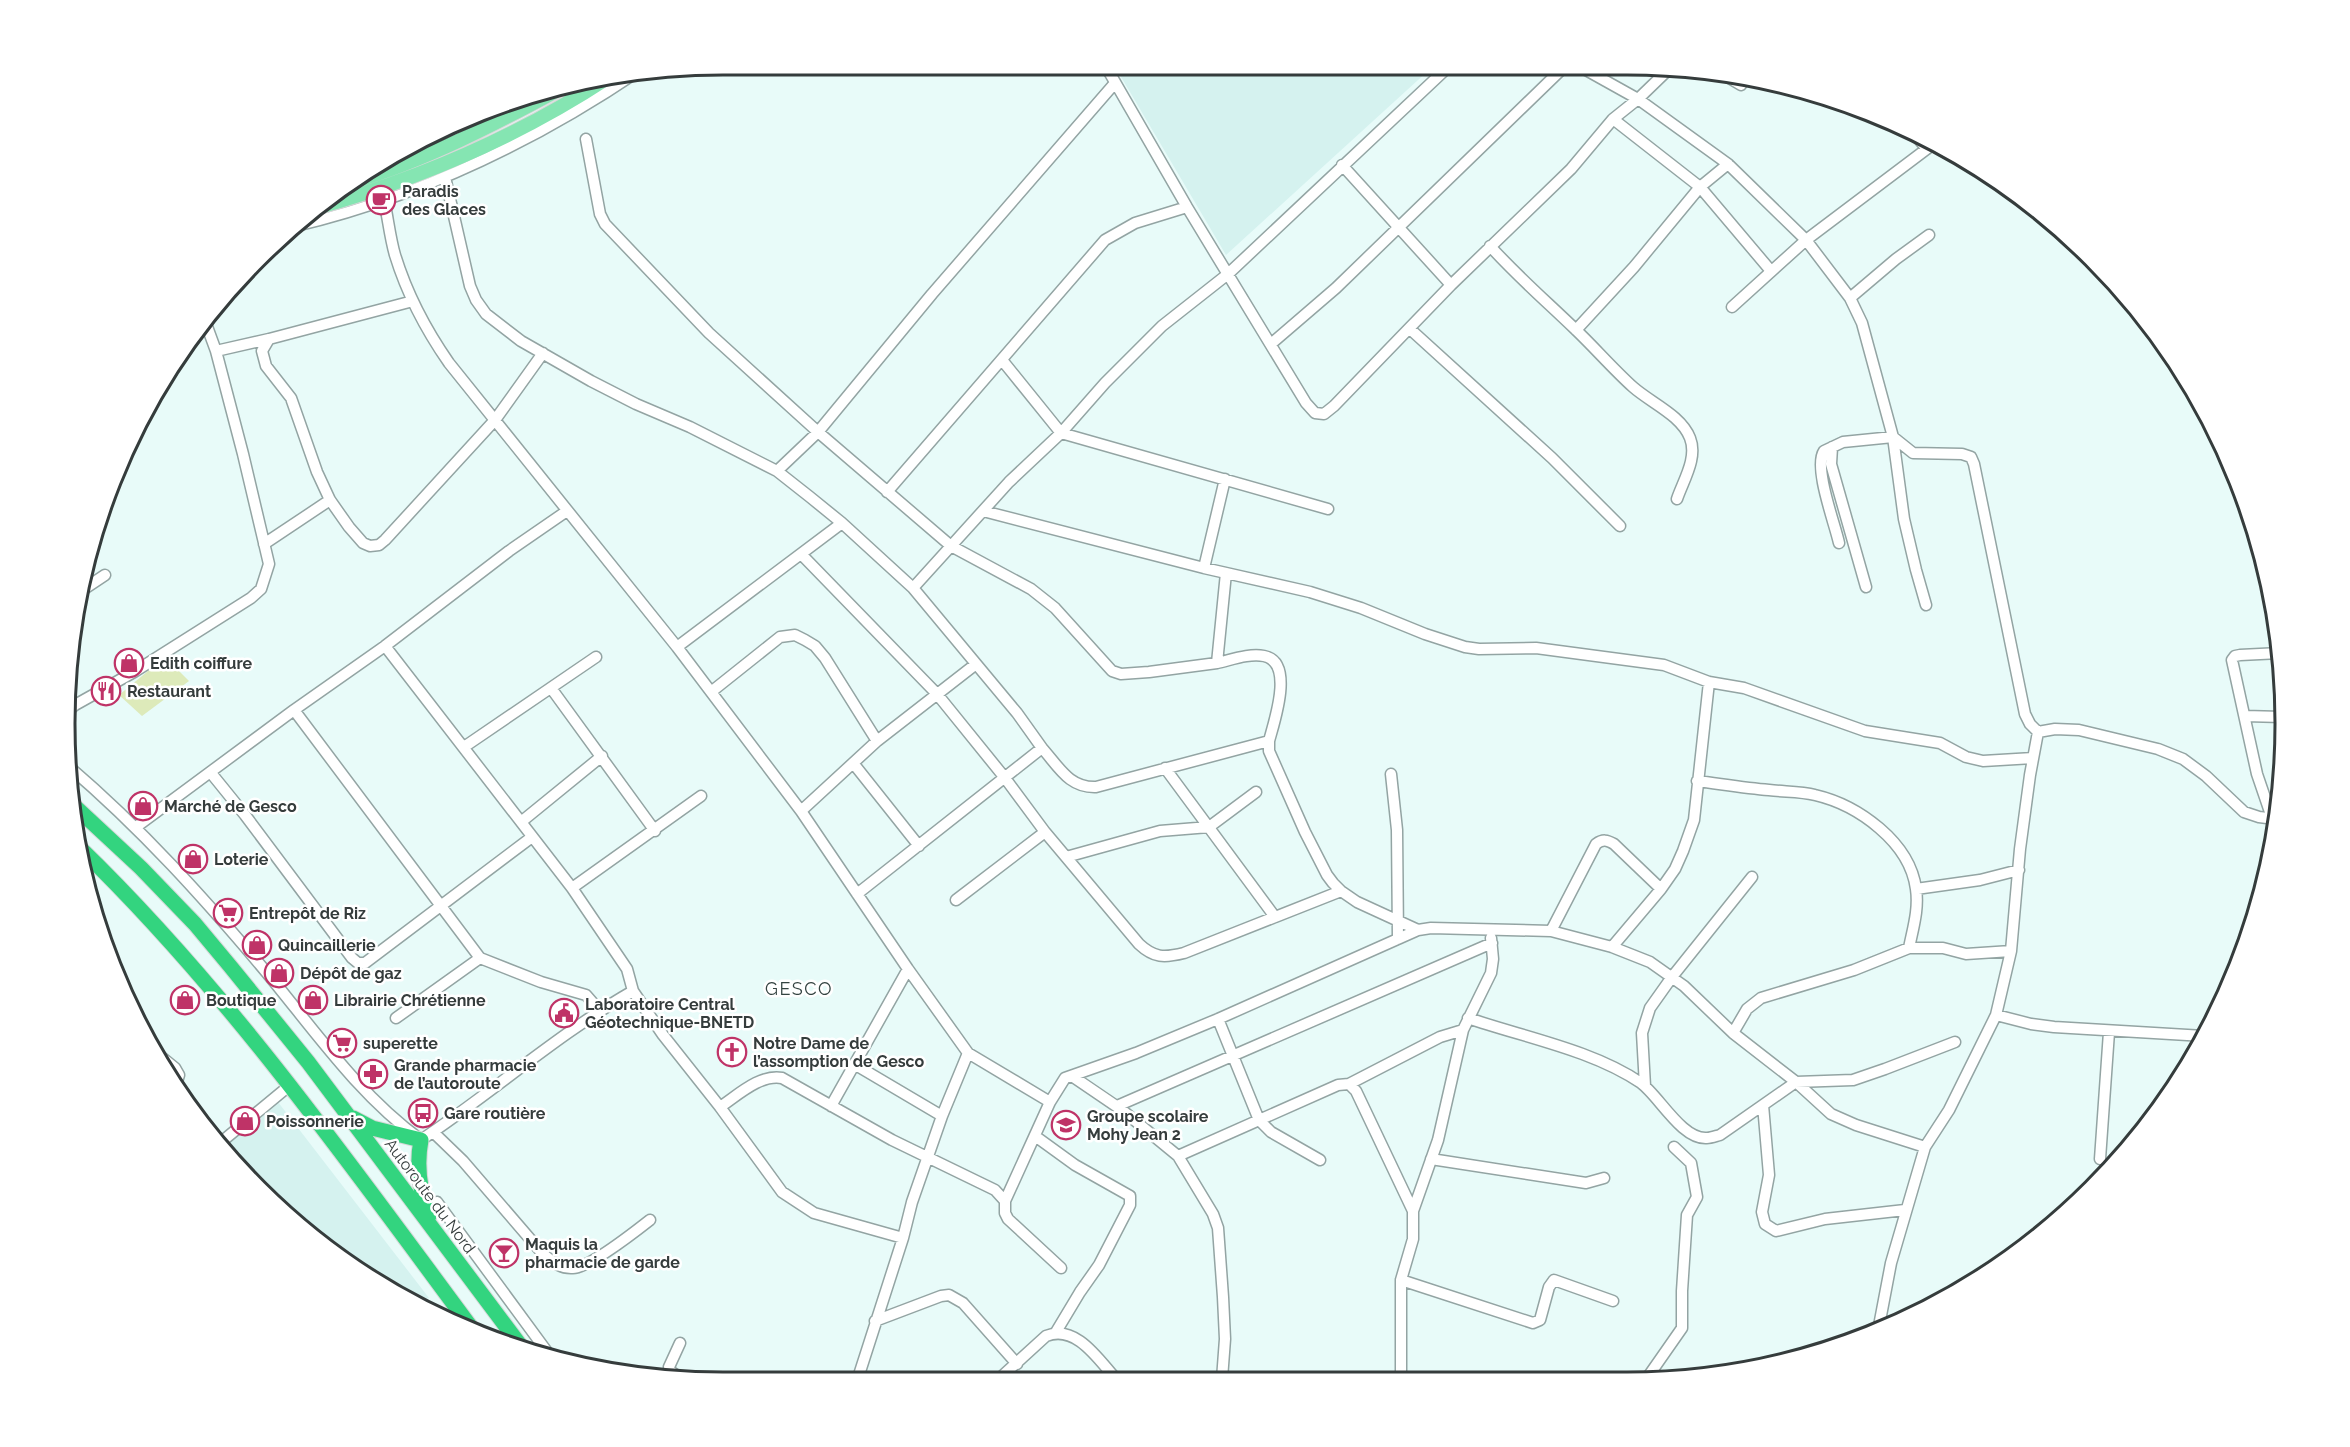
<svg xmlns="http://www.w3.org/2000/svg" width="2350" height="1447" viewBox="0 0 2350 1447" font-family="Raleway,sans-serif">
  <style>
    .built { fill: #d5f2ef }
    .green { fill: #ddeaba }
    .lines { fill: none; stroke-linecap: round; stroke-linejoin: round }
    .minor-casing { stroke: #93a4a3; stroke-width: 13 }
    .major-casing { stroke: #d7d8d8; stroke-width: 16 }
    .highway-casing { stroke: #d7d8d8; stroke-width: 17 }
    .minor { stroke: #fff; stroke-width: 10 }
    .major { stroke: #85e5b2; stroke-width: 14 }
    .highway { stroke: #33d47f; stroke-width: 15 }
    .labels { text-anchor: middle; dominant-baseline: central; stroke-width: 5; stroke-linejoin: round; paint-order: stroke }
    .poi-label { font-size: 16px; font-weight: bold; fill: #353c3c; stroke: #fff; text-anchor: start }
    .street-label { font-size: 16px; fill: #353c3c; stroke: #fff }
    .neighbourhood-label { font-size: 18px; letter-spacing: 1.5px; fill: #334341; stroke: #fff }
    .rim { fill: none; stroke: #353c3c; stroke-width: 3 }
  </style>
  <rect width="100%" height="100%" fill="#e8fbf9"/>
  <path class="built" d="M1117,70H1429L1226,255Z
    M278,1102L429,1298L416,1301L323,1247L257,1189L222,1146Z"/>
  <path class="green" d="M165,657L189,681L142,716L119,695Z"/>
  <g class="lines">
    <g class="minor-casing">
      <path id="minor" d="M1108,70L1187,207L1306,403L1315,413L1324,414L1334,406L1451,285L1571,169L1613,119L1638,99L1668,70
        M1586,70L1638,99L1728,164L1806,240L1850,298L1862,323L1893,437L1904,519L1916,570L1926,605
        M1719,72L1741,85
        M1613,119L1700,187L1771,271
        M1917,137L1927,149
        M586,139L600,214L605,224L709,333L818,432L951,546L1031,589L1055,608L1112,671L1121,674L1149,672L1217,663
        M399,153L447,134L515,99
        M1342,165L1451,285
        M445,177L470,286L476,300L486,314L521,341L591,381L636,404L690,427L777,471L810,497L842,523L913,588L1017,713L1042,748
        M384,200C388,218 390,238 395,255C407,294 426,330 449,363L677,647L801,811L908,969L968,1053L942,1116L912,1202L903,1238L858,1378
        M292,227C416,198 535,141 640,70
        M1490,246C1517,276 1546,301 1575,329C1595,348 1613,369 1633,387C1651,403 1681,415 1690,438C1698,458 1683,481 1677,499
        M1850,298L1896,259L1929,235
        M413,301L269,339L262,351L266,366L291,398L317,472L330,500L349,527L363,543L370,546L379,545L385,540L495,420L543,353
        M1732,307L1806,240L1932,145
        M1410,329L1552,458L1620,526
        M1576,330L1634,267L1700,187L1728,164
        M1272,343L1336,288L1561,70
        M216,351L269,339
        M1002,360L1061,433L1328,509
        M1832,447L1831,464L1866,587
        M777,471L818,432L932,294L1115,83
        M887,492L1105,240L1135,223L1187,207
        M983,511L1204,568L1310,592L1361,608L1425,634L1465,647L1479,649L1536,648L1664,665L1709,682L1744,688L1865,731L1940,743L1966,757L1983,761L2033,758
        M1839,543C1835,524 1813,467 1824,451L1843,442L1893,437L1913,453L1962,454L1971,457L1974,464L2025,714L2030,724L2038,732
        M264,544L330,500
        M801,554L937,694L1005,778L1045,832L1139,944C1154,958 1164,958 1184,953L1341,891
        M1204,568L1225,479
        M1226,573L1217,663C1231,660 1249,653 1264,656C1295,662 1274,722 1269,741V751L1305,832L1327,875L1333,883L1341,891L1357,902L1418,930
        M913,588L1009,482L1061,433L1105,383L1162,326L1228,274L1445,70
        M78,593L105,575
        M385,646L572,888L627,969L633,991L663,1035L720,1107L782,1192L814,1213L903,1238
        M677,647L842,523
        M551,688L655,831
        M711,692L780,637L795,635L805,640L815,646L825,658L877,741
        M294,710L480,958L541,982L586,995L600,1011
        M66,713L75,705L134,672L251,598L261,589L269,564L243,454L216,351L205,321
        M2245,716L2282,717
        M2038,732L2055,729L2079,730L2158,749L2183,759L2206,776L2244,812L2259,817L2275,819
        M464,747L596,657
        M853,763L919,846
        M67,765C141,828 205,899 267,973C315,1031 359,1095 421,1140C493,1092 558,1034 633,991
        M1165,768L1275,917
        M211,773L245,815L352,958L358,963H365L532,837
        M1391,774L1397,830L1398,939
        M1697,781C1721,784 1745,788 1769,790C1784,792 1800,791 1815,795C1858,805 1910,842 1916,889C1919,909 1913,928 1909,948
        M801,811L877,741L976,664
        M2272,818L2257,774L2232,660L2235,656L2240,655L2280,653
        M521,822L602,756
        M136,827L294,710L385,646L509,551L567,511
        M1066,857L1160,831L1209,827L1256,792
        M572,888L701,796
        M1916,889L1980,880L2019,870
        M857,894L1042,748C1059,767 1069,788 1096,787L1269,741
        M956,900L1045,832
        M1551,931L1596,844C1603,839 1607,840 1614,844L1661,889
        M1612,947L1661,889L1675,869L1683,851L1694,820L1709,682
        M1996,1015L2031,1024L2054,1027L2204,1036
        M396,1018L480,958
        M1468,1018C1523,1037 1593,1050 1641,1083C1659,1096 1682,1140 1707,1138C1711,1138 1716,1136 1720,1135L1796,1082L1853,1080L1885,1069L1955,1042
        M1218,1019L1259,1120L1271,1132L1320,1160
        M1733,1033L1747,1009L1761,998L1854,970L1909,948H1943L1966,954L2011,951
        M968,1053L1050,1102
        M159,1055L175,1068L179,1075L175,1088
        M854,1064L942,1116
        M1072,1076L1122,1110L1178,1156L1213,1214L1218,1228L1223,1297L1225,1339L1222,1379
        M1349,1084L1356,1091L1413,1211V1239L1401,1280L1533,1323L1540,1320L1549,1287L1554,1280L1613,1301
        M1645,1086L1642,1033L1650,1008L1672,977L1752,877
        M1763,1105L1769,1175L1762,1212L1765,1224L1776,1231L1825,1219L1905,1210
        M831,1106L908,969
        M1117,1106L1492,943
        M720,1107C738,1095 760,1074 782,1078L892,1140L995,1190L1005,1201V1213L1008,1219L1061,1268
        M433,1132L463,1161L543,1254C552,1261 560,1269 573,1268C589,1268 636,1231 650,1220
        M1035,1136L1075,1165L1130,1196V1205L1099,1265L1080,1292L1056,1332
        M220,1143L289,1086
        M1178,1156L1338,1085L1349,1084L1440,1037L1463,1030
        M1431,1159L1586,1183L1604,1178
        M2100,1159L2109,1032
        M1005,1201L1050,1102L1065,1078L1136,1053L1218,1019L1418,930L1431,928L1551,931L1612,947L1650,962L1684,986L1733,1033L1796,1082L1831,1114L1856,1125L1925,1147
        M437,1202L548,1353
        M1413,1211L1438,1140L1463,1030L1491,973L1493,959L1491,938
        M1401,1280V1380
        M875,1321L941,1296L949,1295L963,1303L1017,1364
        M1879,1326L1891,1263L1925,1147L1949,1110L1996,1015L2011,951L2020,849L2030,775L2038,732
        M679,1377L670,1371L669,1367L680,1343
        M1000,1378L1046,1336C1076,1324 1098,1359 1116,1379
        M1645,1381L1682,1328V1291L1687,1215L1697,1197L1691,1163L1674,1147"/>
    </g>
    <g class="major-casing">
      <path id="major" d="M352,182C426,160 495,124 563,87
        M312,209C417,180 518,137 609,77"/>
    </g>
    <g class="highway-casing">
      <path id="highway" d="M70,802L141,868L195,924L230,966L308,1062L520,1345
        M79,847C230,993 351,1166 476,1334
        M353,1118L372,1128L421,1140C416,1166 420,1192 429,1216"/>
    </g>
    <use href="#minor" class="minor"/>
    <use href="#major" class="major"/>
    <use href="#highway" class="highway"/>
  </g>
  <defs>
    <g id="cafe-ring" transform="scale(1.5)"><circle r="9.5" fill="#fff" stroke="#bf3367" stroke-width="1.5"/><path d="M-5.5-4.5H6V0H3Q3 3.5 0 3.5H-2.5Q-5.5 3.5-5.5 0ZM3-3.2v2h1.7v-2ZM-6 4.5H4V6H-6Z" fill="#bf3367"/></g>
    <g id="shop-ring" transform="scale(1.5)"><circle r="9.5" fill="#fff" stroke="#bf3367" stroke-width="1.5"/><path d="M-5-2.5h2.3a2.7 3.5 0 0 1 5.4 0H5L5.5 6h-11ZM-1.5-2.5h3a1.5 2.3 0 0 0-3 0Z" fill="#bf3367"/></g>
    <g id="restaurant-ring" transform="scale(1.5)"><circle r="9.5" fill="#fff" stroke="#bf3367" stroke-width="1.5"/><path d="M-5-6h1v4h1v-4h1v4h1v-4h1v5L-1.5 .5V6h-2V.5L-5-1ZM5-6V6H3V1.5H1.5Q1.5-4 5-6Z" fill="#bf3367"/></g>
    <g id="supermarket-ring" transform="scale(1.5)"><circle r="9.5" fill="#fff" stroke="#bf3367" stroke-width="1.5"/><path d="M-6-5.5h2.5l.6 2H6L4.5 2H-2.5L-4.4-4H-6ZM-1.5 3.2a1.3 1.3 0 1 0 .1 0ZM3 3.2a1.3 1.3 0 1 0 .1 0Z" fill="#bf3367"/></g>
    <g id="civic-ring" transform="scale(1.5)"><circle r="9.5" fill="#fff" stroke="#bf3367" stroke-width="1.5"/><path d="M-.6-6.5H3V-4.5H.6V-3L4-1V1h2V6H-6V1h2V-1L-.6-3ZM-1.2 2.5V6h2.4V2.5Z" fill="#bf3367"/></g>
    <g id="church-ring" transform="scale(1.5)"><circle r="9.5" fill="#fff" stroke="#bf3367" stroke-width="1.5"/><path d="M-1.2-6h2.4v3.5h3.3v2.4h-3.3V6h-2.4V-.1h-3.3v-2.4h3.3Z" fill="#bf3367"/></g>
    <g id="pharmacy-ring" transform="scale(1.5)"><circle r="9.5" fill="#fff" stroke="#bf3367" stroke-width="1.5"/><path d="M-2-6h4v4h4v4h-4v4h-4v-4h-4v-4h4Z" fill="#bf3367"/></g>
    <g id="bus-ring" transform="scale(1.5)"><circle r="9.5" fill="#fff" stroke="#bf3367" stroke-width="1.5"/><path d="M-5-6H5V4H4V6H2V4H-2V6H-4V4H-5ZM-3.5-4V0h7V-4ZM-3.5 1.2v1.5H-2V1.2ZM2 1.2v1.5H3.5V1.2Z" fill="#bf3367"/></g>
    <g id="school-ring" transform="scale(1.5)"><circle r="9.5" fill="#fff" stroke="#bf3367" stroke-width="1.5"/><path d="M0-5L7-2L0 1L-7-2ZM-4 1L0 2.5L4 1V4Q0 6-4 4Z" fill="#bf3367"/></g>
    <g id="bar-ring" transform="scale(1.5)"><circle r="9.5" fill="#fff" stroke="#bf3367" stroke-width="1.5"/><path d="M-6-5H6L.8 .8V4.5H3.5V6h-7V4.5H-.8V.8Z" fill="#bf3367"/></g>
  </defs>
  <g fill-rule="evenodd">
    <use href="#cafe-ring" x="381" y="200"/>
    <use href="#shop-ring" x="129" y="663"/>
    <use href="#restaurant-ring" x="106" y="691"/>
    <use href="#shop-ring" x="143" y="806"/>
    <use href="#shop-ring" x="193" y="859"/>
    <use href="#supermarket-ring" x="228" y="913"/>
    <use href="#shop-ring" x="257" y="945"/>
    <use href="#shop-ring" x="279" y="973"/>
    <use href="#shop-ring" x="185" y="1000"/>
    <use href="#shop-ring" x="313" y="1000"/>
    <use href="#civic-ring" x="564" y="1013"/>
    <use href="#supermarket-ring" x="342" y="1043"/>
    <use href="#church-ring" x="732" y="1052"/>
    <use href="#pharmacy-ring" x="373" y="1074"/>
    <use href="#bus-ring" x="423" y="1113"/>
    <use href="#shop-ring" x="245" y="1121"/>
    <use href="#school-ring" x="1066" y="1125"/>
    <use href="#bar-ring" x="504" y="1253"/>
  </g>
  <g class="labels">
    <g class="poi-label">
      <text x="402" y="191">Paradis<tspan x="402" dy="18">des Glaces</tspan></text>
      <text x="150" y="663">Edith coiffure</text>
      <text x="127" y="691">Restaurant</text>
      <text x="164" y="806">Marché de Gesco</text>
      <text x="214" y="859">Loterie</text>
      <text x="249" y="913">Entrepôt de Riz</text>
      <text x="278" y="945">Quincaillerie</text>
      <text x="300" y="973">Dépôt de gaz</text>
      <text x="206" y="1000">Boutique</text>
      <text x="334" y="1000">Librairie Chrétienne</text>
      <text x="585" y="1004">Laboratoire Central<tspan x="585" dy="18">Géotechnique-BNETD</tspan></text>
      <text x="363" y="1043">superette</text>
      <text x="753" y="1043">Notre Dame de<tspan x="753" dy="18">l’assomption de Gesco</tspan></text>
      <text x="394" y="1065">Grande pharmacie<tspan x="394" dy="18">de l’autoroute</tspan></text>
      <text x="444" y="1113">Gare routière</text>
      <text x="1087" y="1116">Groupe scolaire<tspan x="1087" dy="18">Mohy Jean 2</tspan></text>
      <text x="266" y="1121">Poissonnerie</text>
      <text x="525" y="1244">Maquis la<tspan x="525" dy="18">pharmacie de garde</tspan></text>
    </g>
    <g class="street-label">
      <text transform="translate(430 1196) rotate(53)">Autoroute du Nord</text>
    </g>
    <g class="neighbourhood-label">
      <text x="799" y="988">GESCO</text>
    </g>
  </g>
  <path d="M0 0H2350V1447H0ZM723 75H1627A648 648 0 0 1 2275 723V724A648 648 0 0 1 1627 1372H723A648 648 0 0 1 75 724V723A648 648 0 0 1 723 75Z" fill="#fff" fill-rule="evenodd"/>
  <path class="rim" d="M723 75H1627A648 648 0 0 1 2275 723V724A648 648 0 0 1 1627 1372H723A648 648 0 0 1 75 724V723A648 648 0 0 1 723 75Z"/>
</svg>
